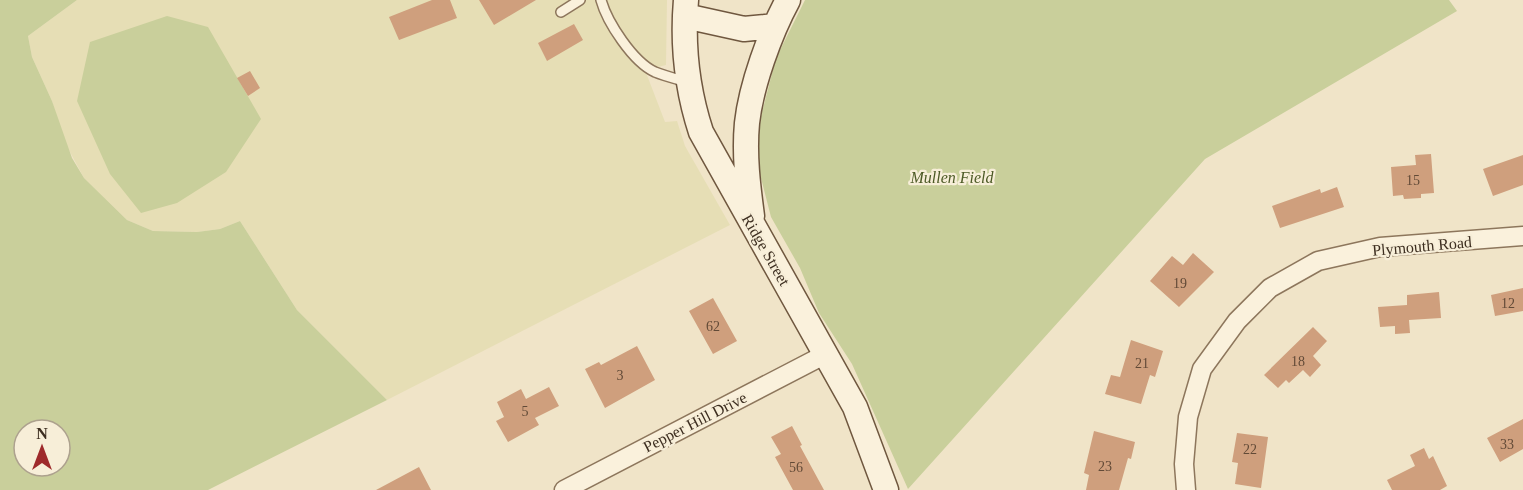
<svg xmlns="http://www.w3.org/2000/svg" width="1523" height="490" viewBox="0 0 1523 490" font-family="Georgia,serif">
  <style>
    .farmland { fill: #e6deb5 }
    .green { fill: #c9cf9b; fill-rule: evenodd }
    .building { fill: #cf9f7d }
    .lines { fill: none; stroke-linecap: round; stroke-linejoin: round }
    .lane-casing { stroke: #8d765c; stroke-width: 12 }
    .street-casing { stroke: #8d765c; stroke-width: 21 }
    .secondary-casing { stroke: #6f573f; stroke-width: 27 }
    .lane { stroke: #faf1dc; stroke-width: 9 }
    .street { stroke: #faf1dc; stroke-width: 18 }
    .secondary { stroke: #faf1dc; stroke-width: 24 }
    .labels { text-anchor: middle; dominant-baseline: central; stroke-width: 4.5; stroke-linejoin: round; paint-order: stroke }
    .number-label { font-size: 14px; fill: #624a37 }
    .park-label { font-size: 16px; font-style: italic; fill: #4d5a26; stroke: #f7eed8 }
    .street-label { font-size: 16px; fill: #3d2e20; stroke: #f7eed8 }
  </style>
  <rect width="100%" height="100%" fill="#f0e4c8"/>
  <path class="farmland" d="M77,0H667L666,65L645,70L665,122L677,121L685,146L730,225L387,400L297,310L240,221L220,229L197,232L153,231L127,220L84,178L63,139L52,101L32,57L28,36Z"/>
  <path class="green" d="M0,0H77L28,36L32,57L52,101L72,158L84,178L127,220L153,231L197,232L220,229L240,221L297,310L387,400L208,490H0ZM24,430H60V466H24Z
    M805,0H1449L1457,11L1205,159L908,489L852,364L819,313L800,268L771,217L753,147L776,58Z
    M167,16L208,27L261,119L226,172L177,203L141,213L110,174L77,101L90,42Z"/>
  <path class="building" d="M432,0H450L457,18L399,40L389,17Z
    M479,0H536L494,25Z
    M574,24L583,40L547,61L538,43Z
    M250,71L260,88L248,96L237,78Z
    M1431,154L1434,193L1421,194V198L1404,199L1403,195L1393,196L1391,167L1416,165L1415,155Z
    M1523,155V185L1493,196L1483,169Z
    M1337,187L1344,207L1280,228L1272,206L1320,189L1321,193Z
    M1193,253L1214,272L1179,307L1150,281L1172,256L1183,265Z
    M1523,288V311L1495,316L1491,295Z
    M1439,292L1441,318L1409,320L1410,333L1395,334V326L1380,327L1378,307L1407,305V295Z
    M713,298L737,341L713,354L689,311Z
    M1313,327L1327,341L1313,356L1321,365L1310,377L1303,370L1289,383L1286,380L1278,388L1264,375Z
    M1131,340L1163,351L1155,377L1150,375L1141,404L1105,394L1111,375L1120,377Z
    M637,346L655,380L605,408L585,369L599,362L601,365Z
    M549,387L559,406L535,418L539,425L508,442L496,421L504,417L497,402L521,389L526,399Z
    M1523,419V449L1500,462L1487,438Z
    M792,426L802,445L800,446L824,490H793L775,457L781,454L771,437Z
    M1094,431L1135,442L1131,459L1128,458L1119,490H1086L1089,475L1084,473Z
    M1237,433L1268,437L1261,488L1235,484L1238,463L1232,462Z
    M1424,448L1429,459L1433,456L1447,486L1440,490H1392L1387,480L1415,466L1410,455Z
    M419,467L431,490H376Z"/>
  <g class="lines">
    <g class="lane-casing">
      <path id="lane" d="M601,0C607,22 633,62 655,72C665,76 677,79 687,82
        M561,12L580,0"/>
    </g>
    <g class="street-casing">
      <path id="street" d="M564,490L826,354
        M1186,490L1184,464L1188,417L1202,369L1237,321L1270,288L1318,261L1380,247L1523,236"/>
    </g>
    <g class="secondary-casing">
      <path id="secondary" d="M686,0C682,46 687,89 701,132L855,407L886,490
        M685,16L744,29L775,26
        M752,216C748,186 744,155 747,123C751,86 770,33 788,0"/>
    </g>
    <use href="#lane" class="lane"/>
    <use href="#street" class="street"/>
    <use href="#secondary" class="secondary"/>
  </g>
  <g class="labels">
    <g class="number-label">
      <text x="1413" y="180">15</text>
      <text x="1180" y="283">19</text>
      <text x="1508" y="303">12</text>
      <text x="713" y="326">62</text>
      <text x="1298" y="361">18</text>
      <text x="1142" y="363">21</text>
      <text x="620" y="375">3</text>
      <text x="525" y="411">5</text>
      <text x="1507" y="444">33</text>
      <text x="1250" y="449">22</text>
      <text x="1105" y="466">23</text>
      <text x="796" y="467">56</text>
    </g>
    <g class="park-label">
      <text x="952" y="177">Mullen Field</text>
    </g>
    <g class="street-label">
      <text transform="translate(1422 246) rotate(-5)">Plymouth Road</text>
      <text transform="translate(766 250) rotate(60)">Ridge Street</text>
      <text transform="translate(695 422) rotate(-27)">Pepper Hill Drive</text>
    </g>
  </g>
  <g transform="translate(42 448)"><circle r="28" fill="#f7eed8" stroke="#ada18e" stroke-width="1.5"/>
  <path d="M0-4.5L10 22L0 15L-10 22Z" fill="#9e2a2b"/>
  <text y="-9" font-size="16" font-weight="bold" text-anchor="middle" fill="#3d2e20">N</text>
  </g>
</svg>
